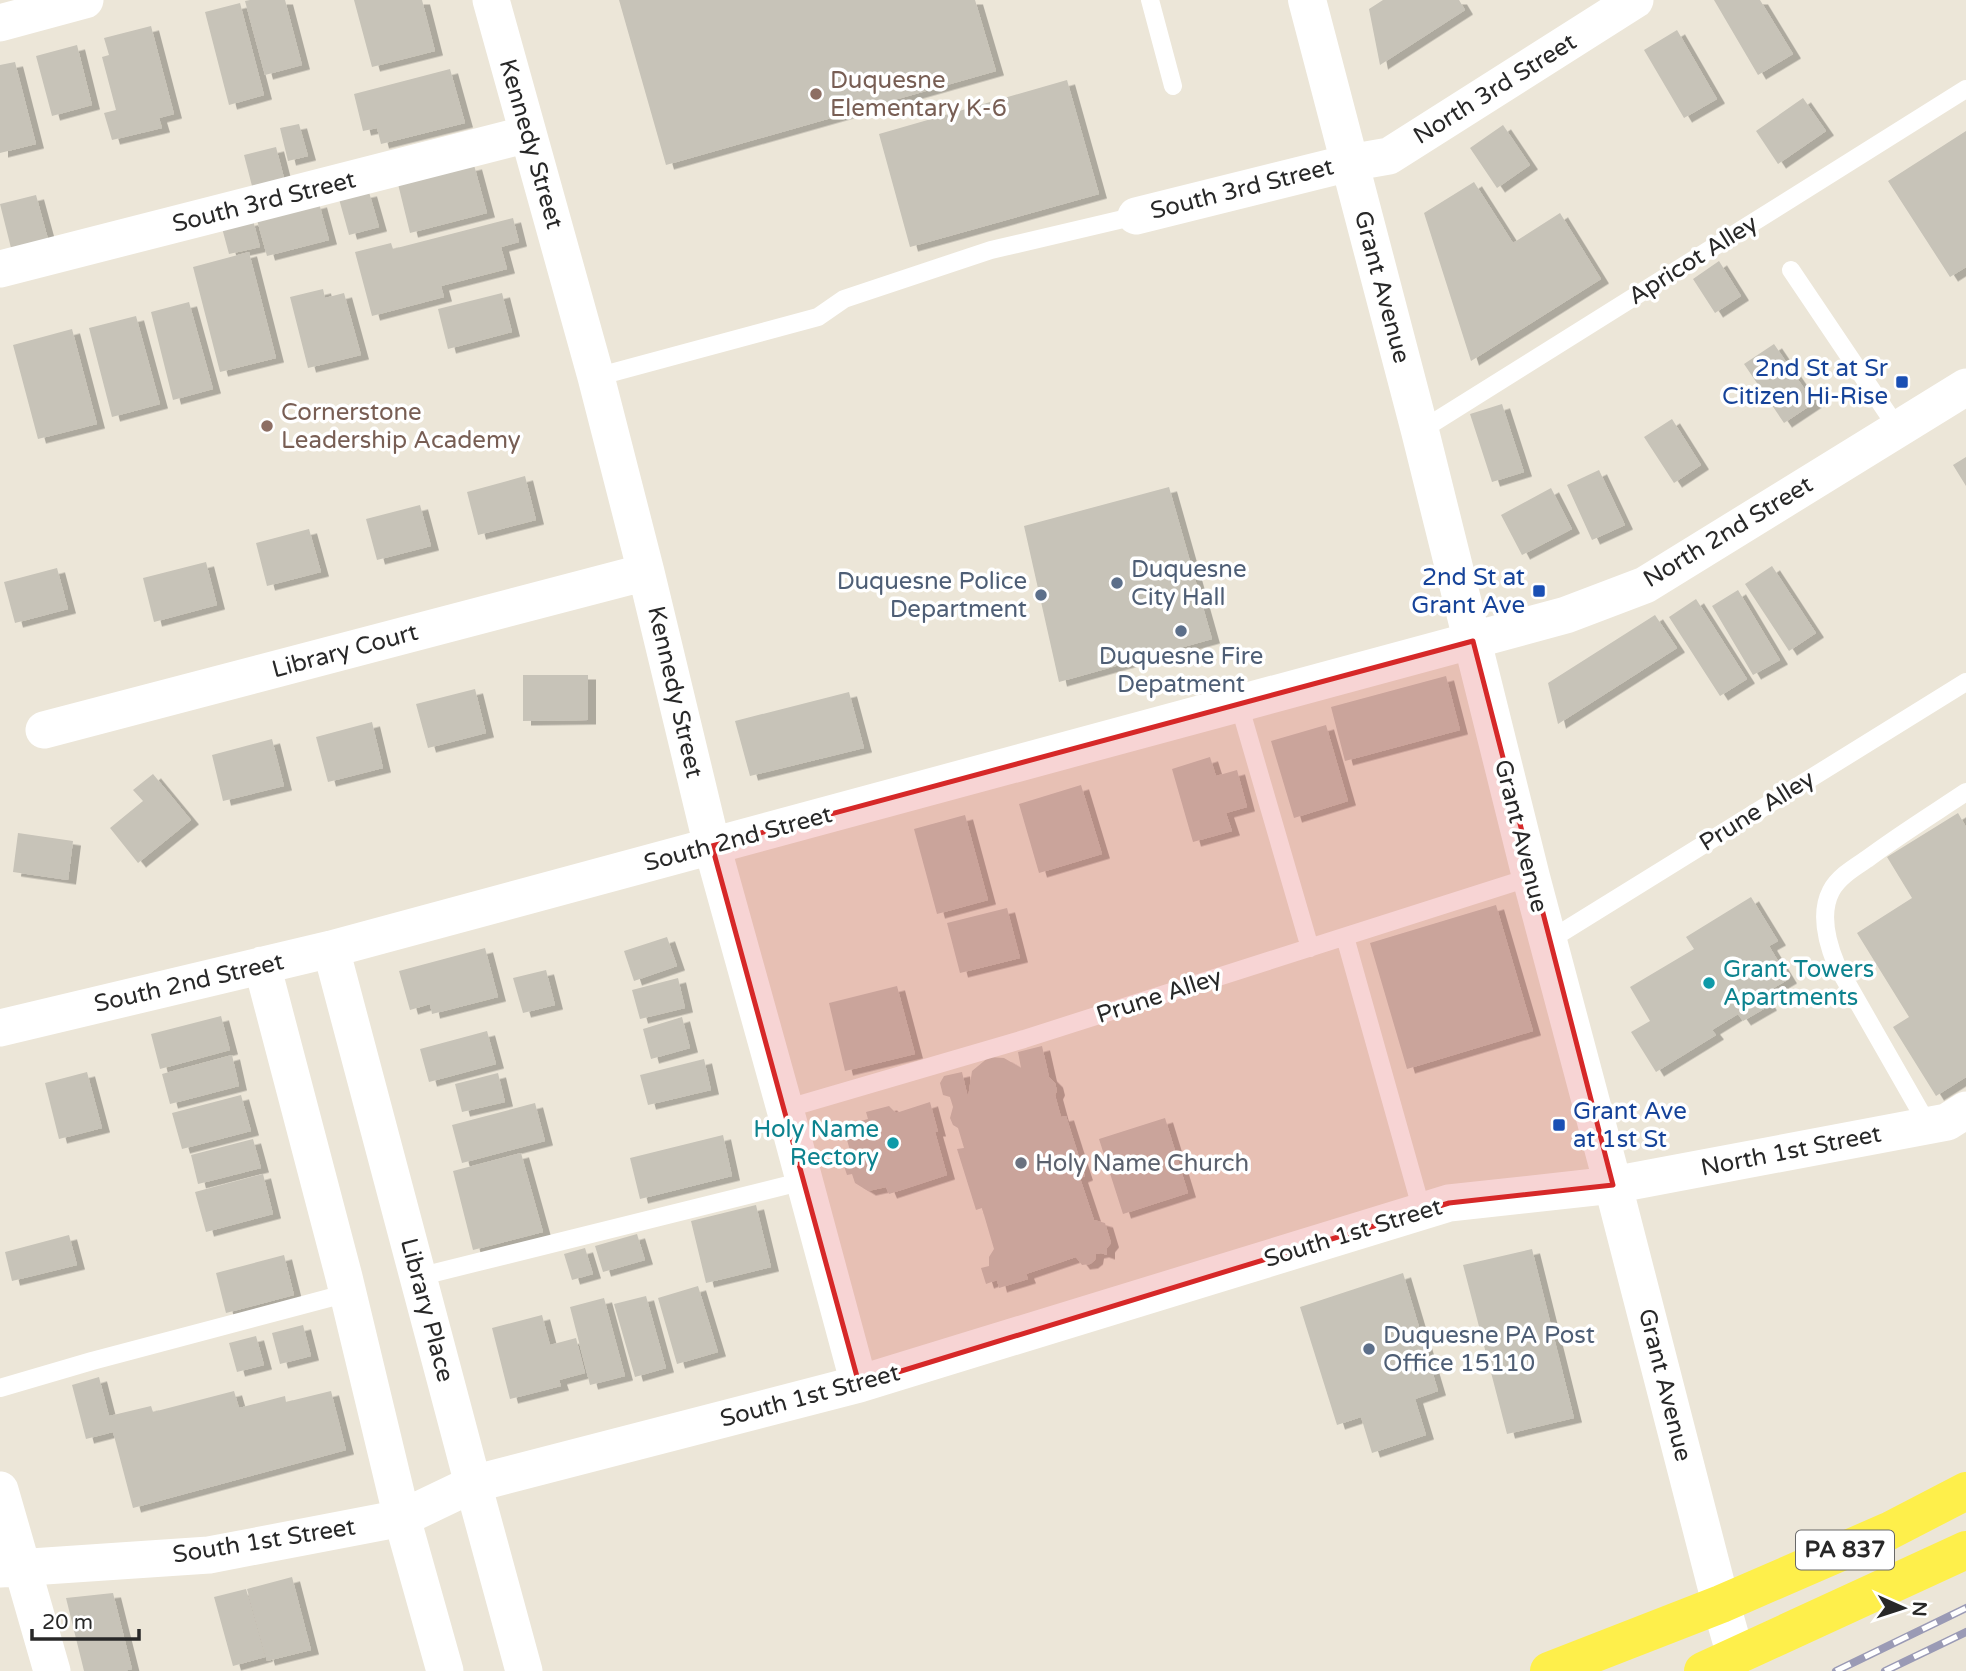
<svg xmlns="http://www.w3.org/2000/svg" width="1966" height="1671" viewBox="0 0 1966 1671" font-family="'Varela Round',sans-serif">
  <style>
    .building { fill: #c7c3b8; filter: url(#shadow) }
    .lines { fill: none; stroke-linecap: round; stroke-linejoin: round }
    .service { stroke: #fff; stroke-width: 18 }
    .minor { stroke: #fff; stroke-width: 37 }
    .tertiary { stroke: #fff; stroke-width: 38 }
    .primary { stroke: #feef4b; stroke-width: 38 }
    .rail-casing { stroke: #9a9ab5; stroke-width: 8 }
    .rail { stroke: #fff; stroke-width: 5; stroke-dasharray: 16; stroke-linecap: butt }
    .marked { fill: #d62828; fill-opacity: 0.2; stroke: #d62828; stroke-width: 5; stroke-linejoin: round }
    .education-dot { fill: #8d6e63; stroke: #fff; stroke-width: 2.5 }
    .transit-dot { fill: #1a4fb4; stroke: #fff; stroke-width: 2.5 }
    .service-dot { fill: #5c6f8a; stroke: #fff; stroke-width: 2.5 }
    .culture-dot { fill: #0f9aa8; stroke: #fff; stroke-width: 2.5 }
    .worship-dot { fill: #6b7280; stroke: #fff; stroke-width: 2.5 }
    .labels { text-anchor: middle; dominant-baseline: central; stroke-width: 7; stroke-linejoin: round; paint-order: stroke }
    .shield { fill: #fff; stroke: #686868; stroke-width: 2 }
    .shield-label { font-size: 23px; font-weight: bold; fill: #282828 }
    .education-label { font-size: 24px; fill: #785e54; stroke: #fff; text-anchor: start }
    .street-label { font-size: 24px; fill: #282828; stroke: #fff }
    .transit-label { font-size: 24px; fill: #164399; stroke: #fff; text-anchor: end }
    .service-label { font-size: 24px; fill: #4e5e75; stroke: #fff; text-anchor: start }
    .culture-label { font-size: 24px; fill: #0d838f; stroke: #fff; text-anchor: start }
    .worship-label { font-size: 24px; fill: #5b616d; stroke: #fff; text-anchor: start }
  </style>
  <defs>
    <filter id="shadow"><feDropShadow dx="8" dy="4.5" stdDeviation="0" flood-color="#0004"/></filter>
  </defs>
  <rect width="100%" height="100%" fill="#ece6d8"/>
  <path class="building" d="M250,0H285L302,65L265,75L245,1Z
    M354,0H422L435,51L372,67Z
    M619,0H975L996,71L666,165Z
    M1383,0H1459L1465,10L1380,65L1369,9Z
    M1714,0H1760L1793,54L1758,75Z
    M240,3L264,95L229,105L205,12Z
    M151,26L174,114L159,118L162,128L112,140L104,113L116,110L102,57L109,55L104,38Z
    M1677,30L1717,99L1684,118L1644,50Z
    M77,45L92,105L52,116L36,56Z
    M15,62L36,144L0,153V65Z
    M450,69L465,123L381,144L377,128L363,131L354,94Z
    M1067,80L1099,194L910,247L879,134Z
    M1803,98L1826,131L1778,164L1756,131Z
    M299,124L308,156L288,161L280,128Z
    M1503,125L1530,165L1497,188L1470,148Z
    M1966,131V267L1950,277L1888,181Z
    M276,147L284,178L252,186L244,155Z
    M474,165L487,213L410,233L398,184Z
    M1474,182L1513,243L1560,213L1601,279L1471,361L1424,213Z
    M369,192L379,227L349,235L339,199Z
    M36,195L48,239L11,248L0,204Z
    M319,203L329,240L267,256L257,220Z
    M513,218L519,242L501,247L507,269L441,286L444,297L372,316L355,252L391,243L393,249Z
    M253,220L260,247L229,254L222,228Z
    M249,252L276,358L220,372L193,267Z
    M1719,261L1741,296L1715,313L1693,279Z
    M323,289L325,298L344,293L361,355L308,368L290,297Z
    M502,293L512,332L448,349L438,309Z
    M189,302L213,389L173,400L151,312Z
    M136,316L160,404L112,417L89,328Z
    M72,329L97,424L38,439L13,345Z
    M1774,344L1814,403L1784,423L1744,364Z
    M1502,404L1524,472L1492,482L1470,414Z
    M1672,419L1701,465L1674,483L1644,437Z
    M1966,457V486L1953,465Z
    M1599,470L1625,525L1592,540L1567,485Z
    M525,476L536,520L478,535L467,492Z
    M1169,487L1212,639L1059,682L1024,526Z
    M1551,488L1572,529L1522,555L1501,515Z
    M420,505L431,546L377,560L366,519Z
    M309,529L321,572L267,586L256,543Z
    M206,562L217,605L154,622L143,578Z
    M1772,566L1816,633L1789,651L1745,584Z
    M57,568L68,609L15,623L4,582Z
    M1738,590L1780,660L1753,675L1712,606Z
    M1696,599L1747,679L1720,696L1669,617Z
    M1655,615L1677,648L1558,724L1548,683Z
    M523,675H588V720L523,721Z
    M1446,676L1460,730L1345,761L1331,707Z
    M475,689L486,733L428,748L416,704Z
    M849,692L864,748L750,776L735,721Z
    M372,722L383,768L328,782L316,737Z
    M1326,725L1348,801L1294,818L1271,741Z
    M272,739L284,786L223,801L212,755Z
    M1210,757L1216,776L1237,770L1247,807L1226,813L1232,831L1193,842L1172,769Z
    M153,774L191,820L138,863L110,828L143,801L133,790Z
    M1081,785L1102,854L1039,873L1019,804Z
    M1958,813L1966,827V1077L1936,1096L1893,1027L1909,1017L1857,933L1912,898L1887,857Z
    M965,815L988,900L937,914L914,829Z
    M18,833L73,841L68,880L13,872Z
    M1751,897L1778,941L1769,946L1789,979L1762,995L1769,1006L1743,1021L1738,1014L1712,1030L1716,1035L1656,1072L1631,1032L1650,1021L1630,987L1694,949L1686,937Z
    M1496,905L1533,1031L1407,1069L1370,943Z
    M1007,908L1020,958L960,973L947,923Z
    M667,937L677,966L634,981L624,951Z
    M485,948L498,997L432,1014L430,1004L410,1010L399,971Z
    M546,970L555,1005L523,1013L513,978Z
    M678,978L685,1008L640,1019L632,990Z
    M897,986L915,1054L845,1071L829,1003Z
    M221,1016L230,1050L160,1069L151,1034Z
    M682,1017L690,1048L651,1059L643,1029Z
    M487,1031L496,1064L429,1082L420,1049Z
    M1042,1046L1049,1077L1055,1083L1057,1091L1055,1095L1061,1117L1066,1116L1085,1176L1080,1178L1094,1220L1105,1223L1111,1243L1107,1248V1255L1101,1253L1096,1254L1095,1260L1090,1264L1082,1265L1076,1257L1026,1274L1028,1279L999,1288L997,1280L986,1284L981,1268L989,1266V1257L994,1249L982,1208L976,1210L957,1149L964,1148L958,1128L953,1125L950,1118L953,1107L950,1097L943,1095L940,1083L944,1076L962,1072L968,1098L972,1071L989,1057L1004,1058L1021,1068L1018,1052Z
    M232,1055L239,1086L170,1104L162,1074Z
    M704,1059L711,1090L648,1105L640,1075Z
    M87,1072L102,1128L59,1139L45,1083Z
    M498,1073L505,1102L462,1112L455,1084Z
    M241,1095L251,1131L182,1149L172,1113Z
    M930,1102L938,1132H935L947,1175L889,1194L886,1187L868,1191L855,1183L852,1174L847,1175L841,1157L851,1154L843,1126L868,1119L866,1112L889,1106L896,1113Z
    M535,1103L545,1141L462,1163L452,1125Z
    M1165,1118L1188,1193L1123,1214L1099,1139Z
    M723,1135L732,1176L640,1199L630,1158Z
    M253,1139L261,1168L198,1184L191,1155Z
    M521,1153L543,1232L473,1250L453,1171Z
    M263,1174L273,1214L206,1232L195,1192Z
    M756,1205L771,1267L706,1283L691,1221Z
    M637,1234L645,1260L603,1272L595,1246Z
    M69,1235L77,1265L12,1281L5,1252Z
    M585,1248L593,1274L572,1280L564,1254Z
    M1532,1249L1574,1418L1507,1434L1463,1265Z
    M284,1255L294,1295L226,1313L216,1273Z
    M1403,1273L1438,1391L1415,1399L1426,1435L1372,1453L1361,1417L1337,1425L1300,1307Z
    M698,1286L718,1352L677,1364L658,1298Z
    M646,1296L666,1368L635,1377L614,1304Z
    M604,1298L625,1376L590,1385L570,1307Z
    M542,1315L550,1345L576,1338L585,1373L559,1380L561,1386L510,1399L492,1328Z
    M303,1325L311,1356L280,1364L272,1333Z
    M256,1336L264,1365L237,1372L229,1343Z
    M99,1377L109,1416L151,1406L153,1412L234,1391L239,1408L285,1396L286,1402L331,1391L346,1450L133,1508L113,1432L86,1439L72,1385Z
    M292,1577L311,1650L267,1661L247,1589Z
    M246,1589L265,1657L233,1666L214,1597Z
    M113,1593L132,1669L124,1671H84L66,1598Z"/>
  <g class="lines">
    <path class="service" d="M1150,0L1173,86
      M1791,270L1898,429
      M596,377L818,317L844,299L991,250L1136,216
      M1420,431L1966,89
      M1239,704L1310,948
      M1345,937L1422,1211
      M1548,941L1966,682
      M785,1109L1024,1039L1531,877
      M1928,1125L1836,964C1827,942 1819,914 1831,891C1838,877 1855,867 1867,859C1899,835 1933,814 1966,792
      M418,1277L804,1181
      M0,1388L92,1361L348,1293"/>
    <path class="minor" d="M491,0L596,377L646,572L712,846L785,1109L859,1384
      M0,23L85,0
      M1136,216L1349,163L1389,156L1635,0
      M0,269L528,134
      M44,730L646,572
      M331,949L473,1484L524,1671
      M262,965L344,1277L402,1518L445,1671
      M0,1028L331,949L1566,615L1645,585L1966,387
      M0,1490L52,1671
      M0,1569L209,1555L402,1518L473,1484L859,1384L1449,1203L1613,1185L1947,1122L1966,1110"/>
    <path class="tertiary" d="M1307,0L1420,431L1531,877L1613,1185L1721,1604L1736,1657"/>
    <path class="primary" d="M1549,1671L1721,1604L1889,1531L1966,1491
      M1703,1671L1966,1550"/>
    <g class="rail-casing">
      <path id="rail" d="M1836,1671L1966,1608
        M1885,1671L1966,1632"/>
    </g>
    <use href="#rail" class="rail"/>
  </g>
  <path class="marked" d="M1473,641L1613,1185L1449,1203L859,1384L712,846Z"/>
  <g class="education-dot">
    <circle cx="816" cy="94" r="7"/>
    <circle cx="267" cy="426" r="7"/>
  </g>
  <g class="transit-dot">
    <rect x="1895" y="375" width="14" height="14" rx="3.5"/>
    <rect x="1532" y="584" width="14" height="14" rx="3.5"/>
    <rect x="1552" y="1118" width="14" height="14" rx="3.5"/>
  </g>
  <g class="service-dot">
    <circle cx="1117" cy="583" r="7"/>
    <circle cx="1041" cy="595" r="7"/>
    <circle cx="1181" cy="631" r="7"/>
    <circle cx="1369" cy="1349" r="7"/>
  </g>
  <g class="culture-dot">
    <circle cx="1709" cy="983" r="7"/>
    <circle cx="893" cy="1143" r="7"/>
  </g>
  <circle class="worship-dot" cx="1021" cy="1163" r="7"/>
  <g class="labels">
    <rect class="shield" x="1796" y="1530.5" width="98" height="39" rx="5"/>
    <g class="shield-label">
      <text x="1845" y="1550">PA 837</text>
    </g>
    <g class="education-label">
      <text x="830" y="80">Duquesne<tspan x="830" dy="28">Elementary K-6</tspan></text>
      <text x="281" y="412">Cornerstone<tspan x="281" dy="28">Leadership Academy</tspan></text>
    </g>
    <g class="street-label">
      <text transform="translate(1495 89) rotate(-32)">North 3rd Street</text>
      <text transform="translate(531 144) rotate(74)">Kennedy Street</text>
      <text transform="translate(1242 189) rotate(-14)">South 3rd Street</text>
      <text transform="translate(264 202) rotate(-14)">South 3rd Street</text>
      <text transform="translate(1693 260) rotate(-32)">Apricot Alley</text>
      <text transform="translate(1382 287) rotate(75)">Grant Avenue</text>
      <text transform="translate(1728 532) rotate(-31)">North 2nd Street</text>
      <text transform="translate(345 651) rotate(-15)">Library Court</text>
      <text transform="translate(675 692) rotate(77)">Kennedy Street</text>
      <text transform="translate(1757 811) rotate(-32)">Prune Alley</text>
      <text transform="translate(1521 836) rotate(76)">Grant Avenue</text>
      <text transform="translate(738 839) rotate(-15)">South 2nd Street</text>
      <text transform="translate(189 983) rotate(-13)">South 2nd Street</text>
      <text transform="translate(1159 996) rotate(-18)">Prune Alley</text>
      <text transform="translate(1791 1151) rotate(-11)">North 1st Street</text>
      <text transform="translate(1353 1233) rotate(-17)">South 1st Street</text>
      <text transform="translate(427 1310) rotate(75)">Library Place</text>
      <text transform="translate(1665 1385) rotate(76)">Grant Avenue</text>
      <text transform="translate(810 1396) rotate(-15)">South 1st Street</text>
      <text transform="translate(264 1541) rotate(-9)">South 1st Street</text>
    </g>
    <g class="transit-label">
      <text x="1888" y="368">2nd St at Sr<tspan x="1888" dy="28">Citizen Hi-Rise</tspan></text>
      <text x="1525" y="577">2nd St at<tspan x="1525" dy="28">Grant Ave</tspan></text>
      <text x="1573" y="1111" text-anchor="start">Grant Ave<tspan x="1573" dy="28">at 1st St</tspan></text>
    </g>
    <g class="service-label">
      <text x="1131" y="569">Duquesne<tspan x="1131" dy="28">City Hall</tspan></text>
      <text x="1027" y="581" text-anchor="end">Duquesne Police<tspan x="1027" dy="28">Department</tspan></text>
      <text x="1181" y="656" text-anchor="middle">Duquesne Fire<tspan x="1181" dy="28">Depatment</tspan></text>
      <text x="1383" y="1335">Duquesne PA Post<tspan x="1383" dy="28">Office 15110</tspan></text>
    </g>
    <g class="culture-label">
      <text x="1723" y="969">Grant Towers<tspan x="1723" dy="28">Apartments</tspan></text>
      <text x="879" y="1129" text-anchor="end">Holy Name<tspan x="879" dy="28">Rectory</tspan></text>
    </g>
    <g class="worship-label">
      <text x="1035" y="1163">Holy Name Church</text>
    </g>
  </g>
  <g transform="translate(1903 1608) rotate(93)" stroke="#ffffff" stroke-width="5" paint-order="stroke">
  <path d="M0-5L12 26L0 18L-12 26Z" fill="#282828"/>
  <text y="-10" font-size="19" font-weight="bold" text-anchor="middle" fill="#282828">N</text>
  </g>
  <path d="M32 1629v10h107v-10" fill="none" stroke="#282828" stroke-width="3.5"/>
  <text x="42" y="1629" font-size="21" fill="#282828" stroke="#ffffff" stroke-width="5" paint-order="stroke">20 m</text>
</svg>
